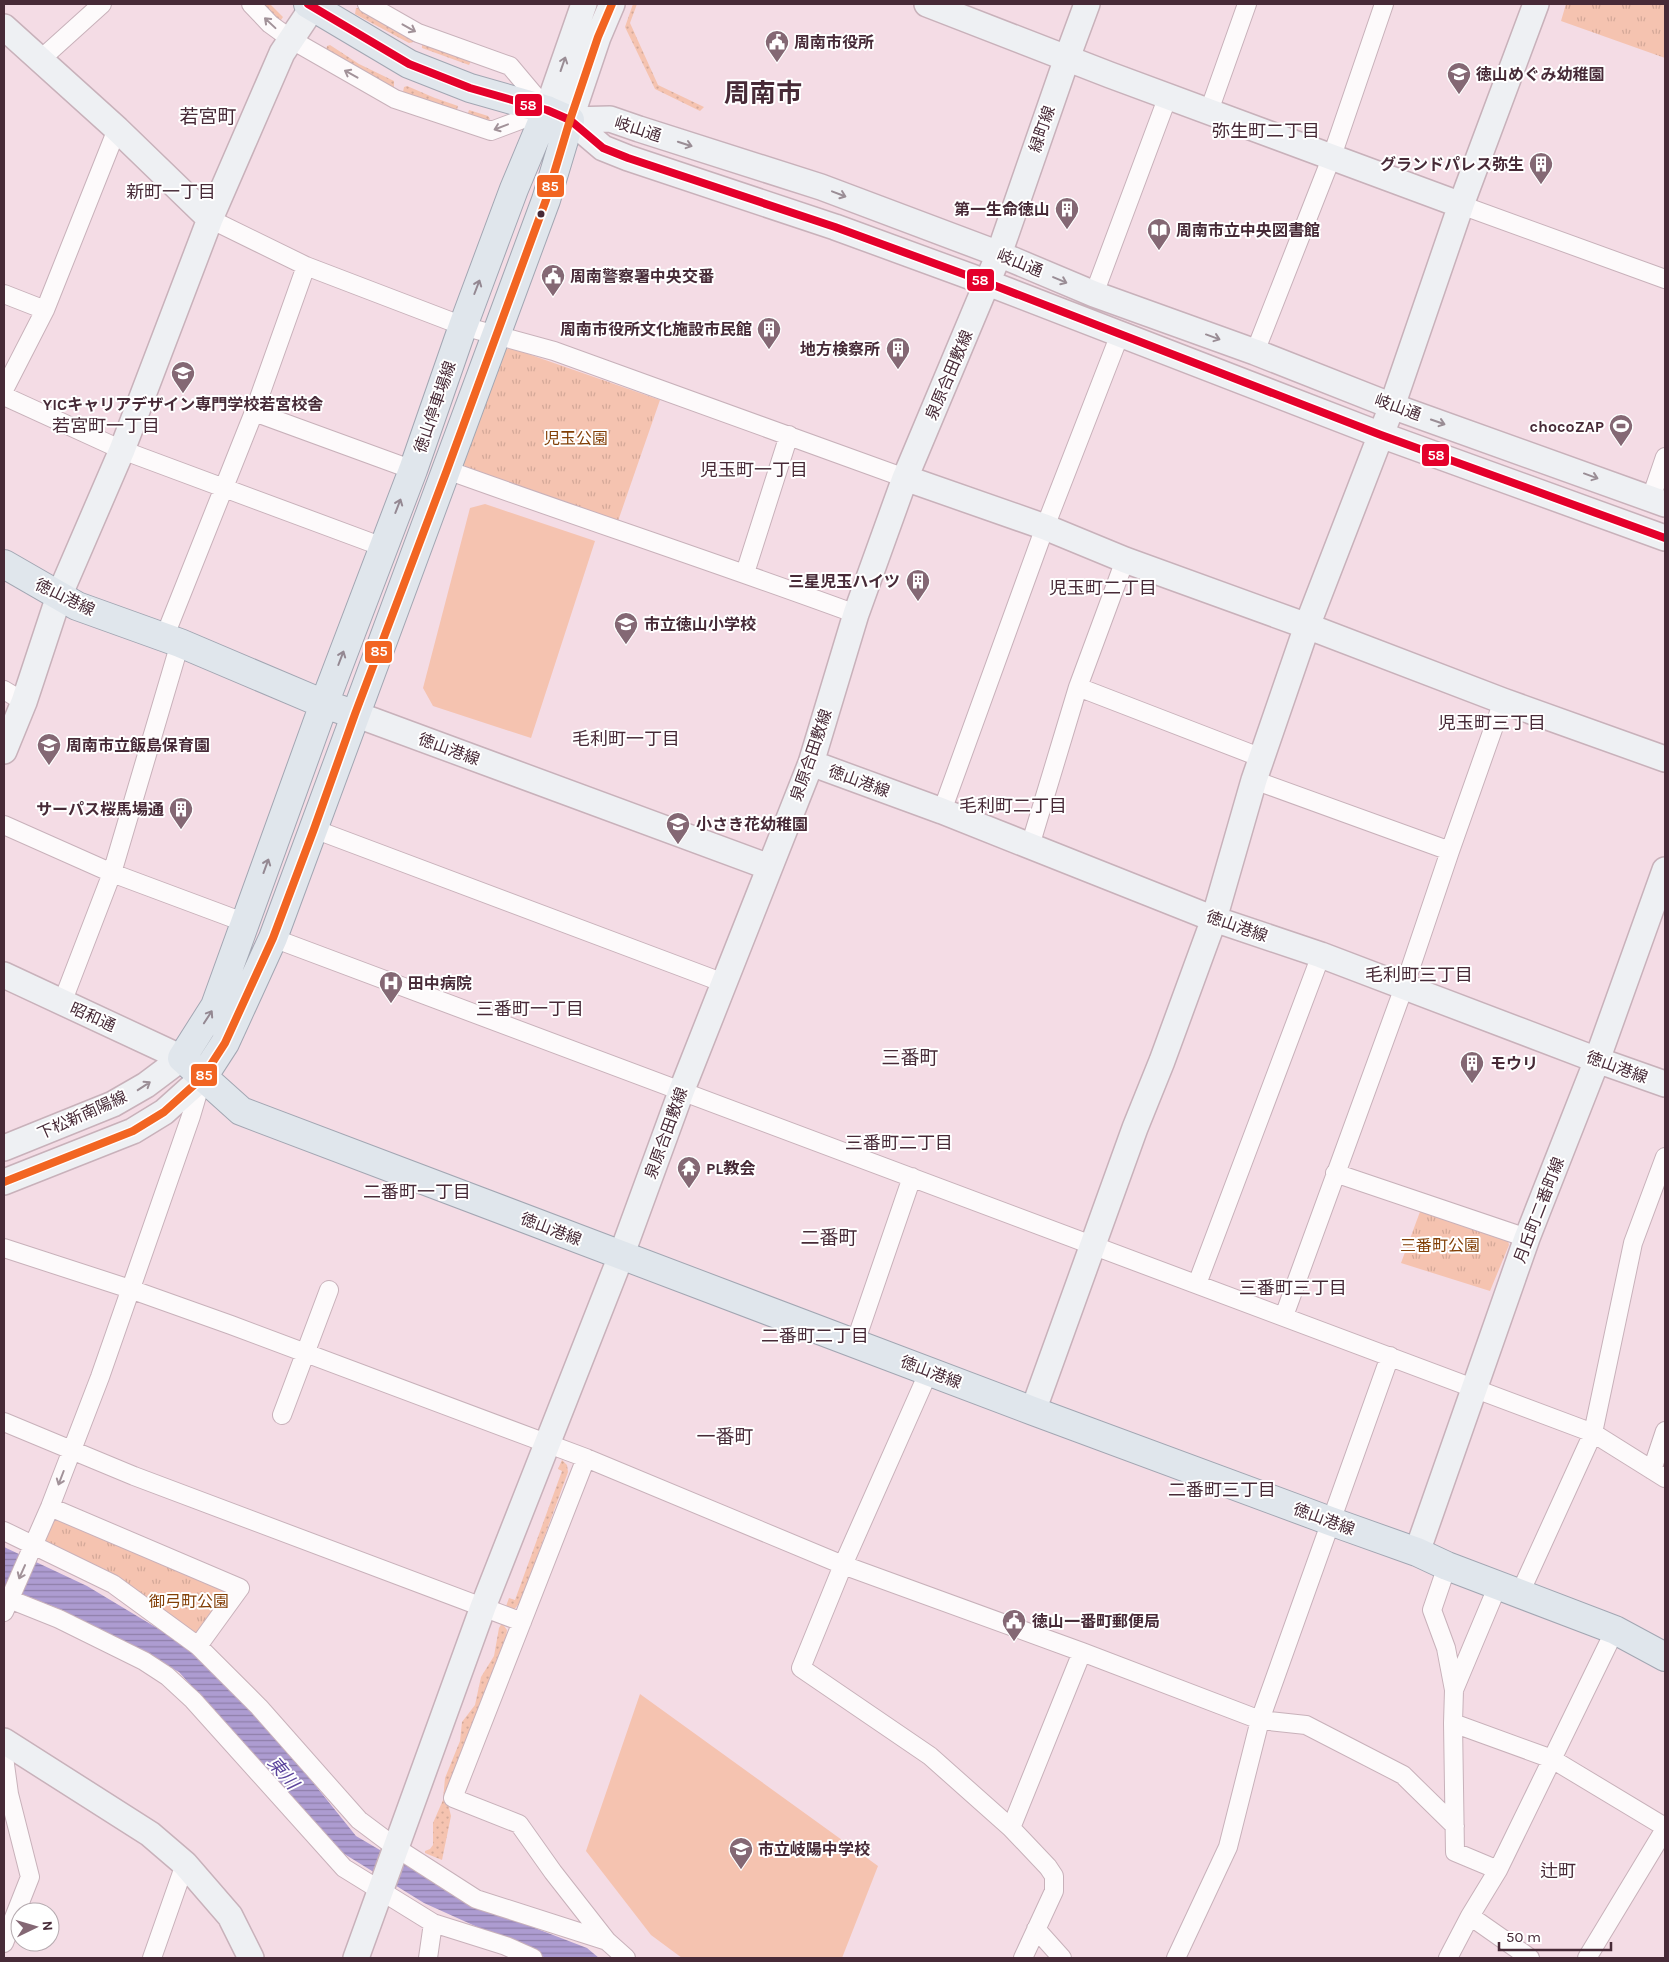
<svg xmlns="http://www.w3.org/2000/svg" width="1669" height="1962" viewBox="0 0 1669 1962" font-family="Karla,'Noto Sans JP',sans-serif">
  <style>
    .grass { fill: url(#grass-dots) }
    .park { fill: url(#park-tufts) }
    .pitch { fill: #f5c3b0 }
    .water { fill: url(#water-rules) }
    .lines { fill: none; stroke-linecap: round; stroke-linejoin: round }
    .street-casing { stroke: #c8b1ba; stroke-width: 20 }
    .secondary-casing { stroke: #c8b1ba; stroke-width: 28 }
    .primary-casing { stroke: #a2a6b2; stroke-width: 30 }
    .street { stroke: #fdfafb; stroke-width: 18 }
    .secondary { stroke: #eef0f3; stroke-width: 25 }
    .primary { stroke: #e0e6ec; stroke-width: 28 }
    .bus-1-casing { stroke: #fff; stroke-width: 11 }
    .bus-2-casing { stroke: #fff; stroke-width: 11 }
    .bus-1 { stroke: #e4002b; stroke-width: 8 }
    .bus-2 { stroke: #f26522; stroke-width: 8 }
    .oneway { stroke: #a29299 }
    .oneway2 { stroke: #9a8d95 }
    .oneway3 { stroke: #948892 }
    .bus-dot { fill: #472a37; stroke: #fff; stroke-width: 2 }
    .labels { text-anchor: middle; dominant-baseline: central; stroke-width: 4; stroke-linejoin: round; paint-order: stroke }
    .poi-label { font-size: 16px; font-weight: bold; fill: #472a37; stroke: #fff; text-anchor: start }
    .street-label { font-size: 16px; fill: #472a37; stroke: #fff }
    .park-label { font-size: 16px; fill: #823f06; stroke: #fff }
    .neighbourhood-label { font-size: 18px; fill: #472a37; stroke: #fff }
    .water-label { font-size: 18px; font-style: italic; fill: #5b439c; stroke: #fff }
    .quarter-label { font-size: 19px; fill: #472a37; stroke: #fff }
    .town-label { font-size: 26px; font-weight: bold; fill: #472a37; stroke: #fff }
    .line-badge { stroke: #fff; stroke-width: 2 }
    .badge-label { font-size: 14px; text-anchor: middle; font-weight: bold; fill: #fff }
  </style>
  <defs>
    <pattern id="grass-dots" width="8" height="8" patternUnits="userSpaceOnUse" patternTransform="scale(1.25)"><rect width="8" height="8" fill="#f5c3b0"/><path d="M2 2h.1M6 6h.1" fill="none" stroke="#d3a898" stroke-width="1.8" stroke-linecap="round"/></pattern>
    <pattern id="park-tufts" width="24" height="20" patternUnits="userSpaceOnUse" patternTransform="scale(1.25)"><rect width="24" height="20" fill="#f5c3b0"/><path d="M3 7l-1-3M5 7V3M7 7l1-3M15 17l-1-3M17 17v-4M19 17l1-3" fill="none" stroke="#d3a898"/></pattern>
    <pattern id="water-rules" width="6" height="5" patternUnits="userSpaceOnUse" patternTransform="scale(1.25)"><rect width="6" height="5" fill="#ad9cd1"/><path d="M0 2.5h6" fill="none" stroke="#8f7faa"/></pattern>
  </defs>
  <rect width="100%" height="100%" fill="#f4dce5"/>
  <path class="grass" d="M261,4H270L283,17L279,23Z
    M633,4H637L630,23L658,85L704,107L700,111L655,89L625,27Z
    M356,8H360L414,38L413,42L409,43L355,14Z
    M422,43L472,59L469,65L422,48Z
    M330,45L359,64L394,81V87L391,88L326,51L327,46Z
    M407,86L435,98L458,106L456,113L403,92L404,87Z
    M469,110L488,116L490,119L488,121L467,116Z
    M562,1460L567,1465L568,1472L521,1601L513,1611L505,1609L509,1598L515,1600L562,1471L558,1469Z
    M502,1623L507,1630L506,1636L450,1782L447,1800L451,1816L442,1860L425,1853V1851L430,1849L433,1845V1823L443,1800L445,1778L460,1741L462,1722L475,1705L481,1677L494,1656L499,1628Z"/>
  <path class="park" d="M1566,4H1665V58L1561,21Z
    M511,348L660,400L618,521L465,467L460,453L501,350Z
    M1421,1209L1508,1240L1509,1245L1490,1291L1401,1263Z
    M56,1514L233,1591L195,1638L42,1545Z"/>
  <path class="pitch" d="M485,504L595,541L531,738L433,706L423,688L470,508Z
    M640,1694L878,1866L842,1958H682L651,1935L586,1851Z"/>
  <path class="water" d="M4,1547L87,1586L202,1655L278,1739L356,1836L472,1904L587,1948L599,1958H546L424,1903L333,1847L179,1672L62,1610L4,1587Z"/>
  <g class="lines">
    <g class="street-casing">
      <path id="street" d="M251,4L270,24L292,40L395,99L491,131L547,110L510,66L418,33L367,4
        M40,60L102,4
        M1209,111L1247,4
        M1461,205L1665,279
        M210,219L306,266L463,326L554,351L905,478
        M4,294L45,310
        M1094,294L1168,96
        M1255,352L1332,156L1384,4
        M4,390L45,310L117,129
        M4,396L122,450L383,547
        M254,412L413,470
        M447,470C583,519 720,564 856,614
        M1651,498L1665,457
        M745,573L789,435
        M164,638L254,412L306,266
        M1078,687L1262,758
        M4,690L24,702
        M1254,780L1450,851
        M942,811L1045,527L1120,334
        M4,825L112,873L246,923
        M314,829L724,983
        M1030,846L1078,687L1125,560
        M273,938L1593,1433L1665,1478
        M62,1003L112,873L180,643
        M1335,1173L1527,1238
        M4,1248L130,1289L231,1325L586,1458L843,1565L1082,1652L1260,1720L1306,1725L1403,1775L1455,1826
        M1197,1284L1321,955
        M1284,1316L1404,987L1450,851L1503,701
        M855,1343L912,1177
        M929,1371L843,1565L801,1668L930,1756L1011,1828L1048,1867L1054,1876V1891L1023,1958
        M282,1415L329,1290
        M4,1422L134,1476L522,1622
        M586,1458L453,1798L519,1824L553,1872L607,1941L626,1958
        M1652,1470L1665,1431
        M50,1507L240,1588L198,1646
        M4,1531L113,1584L198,1646L259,1707L359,1820L395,1847L476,1899L607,1941
        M1447,1566L1432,1610L1446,1648L1454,1690L1453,1723L1455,1852L1498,1870
        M1520,1593L1593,1433L1633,1243L1665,1157
        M4,1597L59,1619L144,1661L167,1676L193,1700L344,1868L433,1923L428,1958
        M4,1612L50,1507L100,1377L191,1116L202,1079
        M1454,1690L1498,1585
        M1453,1723L1552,1759L1665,1827
        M4,1757L9,1794L30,1877L4,1943
        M1011,1828L1082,1652
        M1470,1916L1530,1958
        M433,1923L506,1946L533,1958
        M1036,1929L1062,1958
        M152,1958L185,1864
        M1176,1958L1228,1847L1260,1720L1390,1356
        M1448,1958L1470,1916L1498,1870L1615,1630
        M1587,1958L1665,1829"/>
    </g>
    <g class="secondary-casing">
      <path id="secondary" d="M927,4L1110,75L1461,205
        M4,27L117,129L210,219
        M547,110L584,4
        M570,120L603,148L628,158L835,227L988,283L1381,435L1665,538
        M570,120L610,119L639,129L821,187L999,254L1094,294L1255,352L1392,406L1665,504
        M570,120L598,37L612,4
        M905,478L1045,527L1125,560L1307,626L1503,701L1665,759
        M355,714L769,867
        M4,751L24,702L59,596L122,450L210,219L282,53L312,8
        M811,763L942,811L1214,919L1321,955L1597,1060L1665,1084
        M4,975L182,1058L146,1085L113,1104L4,1148
        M4,1182L133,1131L164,1112L203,1077
        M1033,1411L1135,1128L1162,1061L1214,919L1254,780L1307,626L1392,406L1461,205L1536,4
        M1417,1552L1527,1238L1597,1060L1665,870
        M4,1741L150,1834L185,1864L230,1916L251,1958
        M356,1958L483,1607L621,1256L681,1092L811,763L856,614L905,478L999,254L1067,58L1087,4"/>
    </g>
    <g class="primary-casing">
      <path id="primary" d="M547,110L514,189L463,326L413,470L324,704L215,1006L182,1058L241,1111L1033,1411L1330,1521L1417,1552L1447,1566L1615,1630L1665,1657
        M4,564L77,606L180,643L324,704L342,710
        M203,1077L225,1043L273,938L546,200L570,120L547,110L470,88L409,64L308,4"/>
    </g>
    <use href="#street" class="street"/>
    <use href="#secondary" class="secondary"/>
    <use href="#primary" class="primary"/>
    <g class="bus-1-casing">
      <path id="bus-1" d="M308,4L409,64L470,88L547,110L570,120L603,148L628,158L835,227L988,283L1381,435L1665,538"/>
    </g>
    <g class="bus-2-casing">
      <path id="bus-2" d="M4,1182L133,1131L164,1112L203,1077L225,1043L273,938L314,829L355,714L447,470L546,200L570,120L598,37L612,4"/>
    </g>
    <use href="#bus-1" class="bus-1"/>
    <use href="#bus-2" class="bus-2"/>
  </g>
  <defs><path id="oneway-shaft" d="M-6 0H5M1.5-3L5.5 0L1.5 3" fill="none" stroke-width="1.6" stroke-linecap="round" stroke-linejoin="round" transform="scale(1.25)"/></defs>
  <g class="oneway">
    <use href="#oneway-shaft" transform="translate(270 23) rotate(-137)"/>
    <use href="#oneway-shaft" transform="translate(409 28) rotate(29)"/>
    <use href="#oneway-shaft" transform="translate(351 74) rotate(-151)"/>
    <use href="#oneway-shaft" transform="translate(501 127) rotate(159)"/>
    <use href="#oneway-shaft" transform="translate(61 1478) rotate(111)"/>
    <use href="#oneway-shaft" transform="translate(22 1572) rotate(114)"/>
  </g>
  <g class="oneway2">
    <use href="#oneway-shaft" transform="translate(563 64) rotate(-71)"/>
    <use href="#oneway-shaft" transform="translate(685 144) rotate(18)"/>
    <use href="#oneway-shaft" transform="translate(839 194) rotate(21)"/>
    <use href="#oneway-shaft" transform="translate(1060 280) rotate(23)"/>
    <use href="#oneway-shaft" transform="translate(1213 337) rotate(20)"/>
    <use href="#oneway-shaft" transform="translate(1438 422) rotate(19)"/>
    <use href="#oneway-shaft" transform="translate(1591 476) rotate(20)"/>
    <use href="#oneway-shaft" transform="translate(144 1086) rotate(-33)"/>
  </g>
  <g class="oneway3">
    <use href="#oneway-shaft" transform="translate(477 287) rotate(-69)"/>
    <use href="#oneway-shaft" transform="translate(398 506) rotate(-69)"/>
    <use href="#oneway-shaft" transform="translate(341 658) rotate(-69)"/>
    <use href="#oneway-shaft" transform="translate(266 866) rotate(-70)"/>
    <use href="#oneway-shaft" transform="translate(208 1017) rotate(-57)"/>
  </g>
  <defs>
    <g id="civic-pin" transform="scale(1.25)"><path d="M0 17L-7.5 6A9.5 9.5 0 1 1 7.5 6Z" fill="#846874" stroke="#fff"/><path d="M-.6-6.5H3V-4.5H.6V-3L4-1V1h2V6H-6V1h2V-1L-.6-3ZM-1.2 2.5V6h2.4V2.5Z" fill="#fff"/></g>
    <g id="school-pin" transform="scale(1.25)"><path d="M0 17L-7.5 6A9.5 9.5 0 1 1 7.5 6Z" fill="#846874" stroke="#fff"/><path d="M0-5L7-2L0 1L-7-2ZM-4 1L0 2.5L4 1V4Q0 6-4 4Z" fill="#fff"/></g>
    <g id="building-pin" transform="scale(1.25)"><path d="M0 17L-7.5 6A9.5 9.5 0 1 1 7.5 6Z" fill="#846874" stroke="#fff"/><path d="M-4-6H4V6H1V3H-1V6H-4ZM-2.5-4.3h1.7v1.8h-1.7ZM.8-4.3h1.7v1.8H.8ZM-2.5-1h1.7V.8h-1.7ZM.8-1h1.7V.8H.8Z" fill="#fff"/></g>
    <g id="library-pin" transform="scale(1.25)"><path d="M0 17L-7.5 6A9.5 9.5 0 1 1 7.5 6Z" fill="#846874" stroke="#fff"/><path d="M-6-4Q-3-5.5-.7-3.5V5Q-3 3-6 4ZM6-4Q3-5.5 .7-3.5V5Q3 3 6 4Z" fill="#fff"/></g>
    <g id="university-pin" transform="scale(1.25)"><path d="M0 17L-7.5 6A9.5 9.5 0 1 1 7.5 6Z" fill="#846874" stroke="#fff"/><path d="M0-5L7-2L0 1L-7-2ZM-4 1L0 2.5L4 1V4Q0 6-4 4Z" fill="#fff"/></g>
    <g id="stadium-pin" transform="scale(1.25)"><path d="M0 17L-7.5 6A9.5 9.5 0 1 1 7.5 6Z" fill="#846874" stroke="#fff"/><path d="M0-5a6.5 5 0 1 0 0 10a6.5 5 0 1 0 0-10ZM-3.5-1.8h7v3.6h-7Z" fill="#fff"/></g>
    <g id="hospital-pin" transform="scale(1.25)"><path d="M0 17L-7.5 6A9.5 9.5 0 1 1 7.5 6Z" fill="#846874" stroke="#fff"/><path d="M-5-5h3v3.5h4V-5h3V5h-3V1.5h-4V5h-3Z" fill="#fff"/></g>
    <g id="temple-pin" transform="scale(1.25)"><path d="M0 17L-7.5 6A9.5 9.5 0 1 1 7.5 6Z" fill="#846874" stroke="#fff"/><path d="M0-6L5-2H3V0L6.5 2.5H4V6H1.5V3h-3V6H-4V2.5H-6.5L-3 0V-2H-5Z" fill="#fff"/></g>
  </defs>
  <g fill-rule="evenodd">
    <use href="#civic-pin" x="777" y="42"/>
    <use href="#school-pin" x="1459" y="74"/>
    <use href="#building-pin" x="1541" y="164"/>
    <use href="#building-pin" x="1067" y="209"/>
    <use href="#library-pin" x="1159" y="230"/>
    <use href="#civic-pin" x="553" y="276"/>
    <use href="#building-pin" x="769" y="329"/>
    <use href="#building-pin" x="898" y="349"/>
    <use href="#university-pin" x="183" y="373"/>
    <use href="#stadium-pin" x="1621" y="426"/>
    <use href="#building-pin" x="918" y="581"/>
    <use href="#school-pin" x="626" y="624"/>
    <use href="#school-pin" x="49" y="745"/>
    <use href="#building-pin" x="181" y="809"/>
    <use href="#school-pin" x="678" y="824"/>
    <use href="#hospital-pin" x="391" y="983"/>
    <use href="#building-pin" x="1472" y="1063"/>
    <use href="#temple-pin" x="689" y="1168"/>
    <use href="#civic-pin" x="1014" y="1621"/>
    <use href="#school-pin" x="741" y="1849"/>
  </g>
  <circle class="bus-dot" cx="541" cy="214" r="4.5"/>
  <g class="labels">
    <g class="poi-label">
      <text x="794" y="42">周南市役所</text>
      <text x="1476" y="74">徳山めぐみ幼稚園</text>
      <text x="1524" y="164" text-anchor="end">グランドパレス弥生</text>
      <text x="1050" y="209" text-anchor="end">第一生命徳山</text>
      <text x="1176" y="230">周南市立中央図書館</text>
      <text x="570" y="276">周南警察署中央交番</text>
      <text x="752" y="329" text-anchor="end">周南市役所文化施設市民館</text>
      <text x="880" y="349" text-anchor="end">地方検察所</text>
      <text x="183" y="404" text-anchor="middle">YICキャリアデザイン専門学校若宮校舎</text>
      <text x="1604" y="426" text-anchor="end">chocoZAP</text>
      <text x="900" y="581" text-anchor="end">三星児玉ハイツ</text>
      <text x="644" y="624">市立徳山小学校</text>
      <text x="66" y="745">周南市立飯島保育園</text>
      <text x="164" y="809" text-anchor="end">サーパス桜馬場通</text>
      <text x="696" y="824">小さき花幼稚園</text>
      <text x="408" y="983">田中病院</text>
      <text x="1490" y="1063">モウリ</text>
      <text x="706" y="1168">PL教会</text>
      <text x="1032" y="1621">徳山一番町郵便局</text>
      <text x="758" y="1849">市立岐陽中学校</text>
    </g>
    <g class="street-label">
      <text transform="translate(638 129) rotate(18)">岐山通</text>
      <text transform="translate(1042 129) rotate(-71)">緑町線</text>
      <text transform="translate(1020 263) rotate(22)">岐山通</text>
      <text transform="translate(949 375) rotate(-67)">泉原合田敷線</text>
      <text transform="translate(435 407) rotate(-71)">徳山停車場線</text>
      <text transform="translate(1398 407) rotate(20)">岐山通</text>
      <text transform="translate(65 597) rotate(26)">徳山港線</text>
      <text transform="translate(449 749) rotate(20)">徳山港線</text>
      <text transform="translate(811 755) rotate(-71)">泉原合田敷線</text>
      <text transform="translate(859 781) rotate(20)">徳山港線</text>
      <text transform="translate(1237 926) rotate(19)">徳山港線</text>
      <text transform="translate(93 1017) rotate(24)">昭和通</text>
      <text transform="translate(1617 1067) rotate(20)">徳山港線</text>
      <text transform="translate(82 1115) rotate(-24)">下松新南陽線</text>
      <text transform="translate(666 1133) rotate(-70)">泉原合田敷線</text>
      <text transform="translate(1539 1210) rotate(-69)">月丘町二番町線</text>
      <text transform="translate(551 1229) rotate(21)">徳山港線</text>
      <text transform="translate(931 1372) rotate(21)">徳山港線</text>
      <text transform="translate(1324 1519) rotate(20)">徳山港線</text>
    </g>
    <g class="park-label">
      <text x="576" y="438">児玉公園</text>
      <text x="1440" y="1245">三番町公園</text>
      <text x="189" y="1601">御弓町公園</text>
    </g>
    <g class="neighbourhood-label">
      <text x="1266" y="131">弥生町二丁目</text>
      <text x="171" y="192">新町一丁目</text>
      <text x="106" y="426">若宮町一丁目</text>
      <text x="754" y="470">児玉町一丁目</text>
      <text x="1103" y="588">児玉町二丁目</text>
      <text x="1492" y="723">児玉町三丁目</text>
      <text x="626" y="739">毛利町一丁目</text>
      <text x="1013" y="806">毛利町二丁目</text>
      <text x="1419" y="975">毛利町三丁目</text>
      <text x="530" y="1009">三番町一丁目</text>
      <text x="899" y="1143">三番町二丁目</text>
      <text x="417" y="1192">二番町一丁目</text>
      <text x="1293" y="1288">三番町三丁目</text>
      <text x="815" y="1336">二番町二丁目</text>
      <text x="1222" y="1490">二番町三丁目</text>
      <text x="1558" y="1871">辻町</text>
    </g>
    <g class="water-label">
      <text transform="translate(283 1773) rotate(50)">東川</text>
    </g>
    <g class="quarter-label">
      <text x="208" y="117">若宮町</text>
      <text x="910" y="1058">三番町</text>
      <text x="829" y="1238">二番町</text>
      <text x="725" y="1437">一番町</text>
    </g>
    <g class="town-label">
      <text x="763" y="93">周南市</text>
    </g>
  </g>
  <g class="line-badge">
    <rect x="514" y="93" width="29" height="24" rx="5" fill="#e4002b"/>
    <rect x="536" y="174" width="29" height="24" rx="5" fill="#f26522"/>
    <rect x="966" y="268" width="29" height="24" rx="5" fill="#e4002b"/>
    <rect x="1421" y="443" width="29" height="24" rx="5" fill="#e4002b"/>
    <rect x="364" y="640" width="29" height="24" rx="5" fill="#f26522"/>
    <rect x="190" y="1063" width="28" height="24" rx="5" fill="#f26522"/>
  </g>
  <g class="badge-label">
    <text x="528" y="110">58</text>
    <text x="550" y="191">85</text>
    <text x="980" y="285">58</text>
    <text x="1436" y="460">58</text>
    <text x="379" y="656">85</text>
    <text x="204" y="1080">85</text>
  </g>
  <rect width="1669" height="1962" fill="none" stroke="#472a37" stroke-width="10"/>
  <g transform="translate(35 1927) rotate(85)"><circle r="24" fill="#ffffff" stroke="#b5aaaf"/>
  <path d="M0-4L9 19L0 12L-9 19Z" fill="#846874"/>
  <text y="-8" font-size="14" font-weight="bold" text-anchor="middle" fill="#472a37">N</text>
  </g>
  <path d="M1499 1942v8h112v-8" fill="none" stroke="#472a37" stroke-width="2.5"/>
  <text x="1506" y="1942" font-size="15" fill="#472a37" stroke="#ffffff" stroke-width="4" paint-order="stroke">50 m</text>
</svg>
